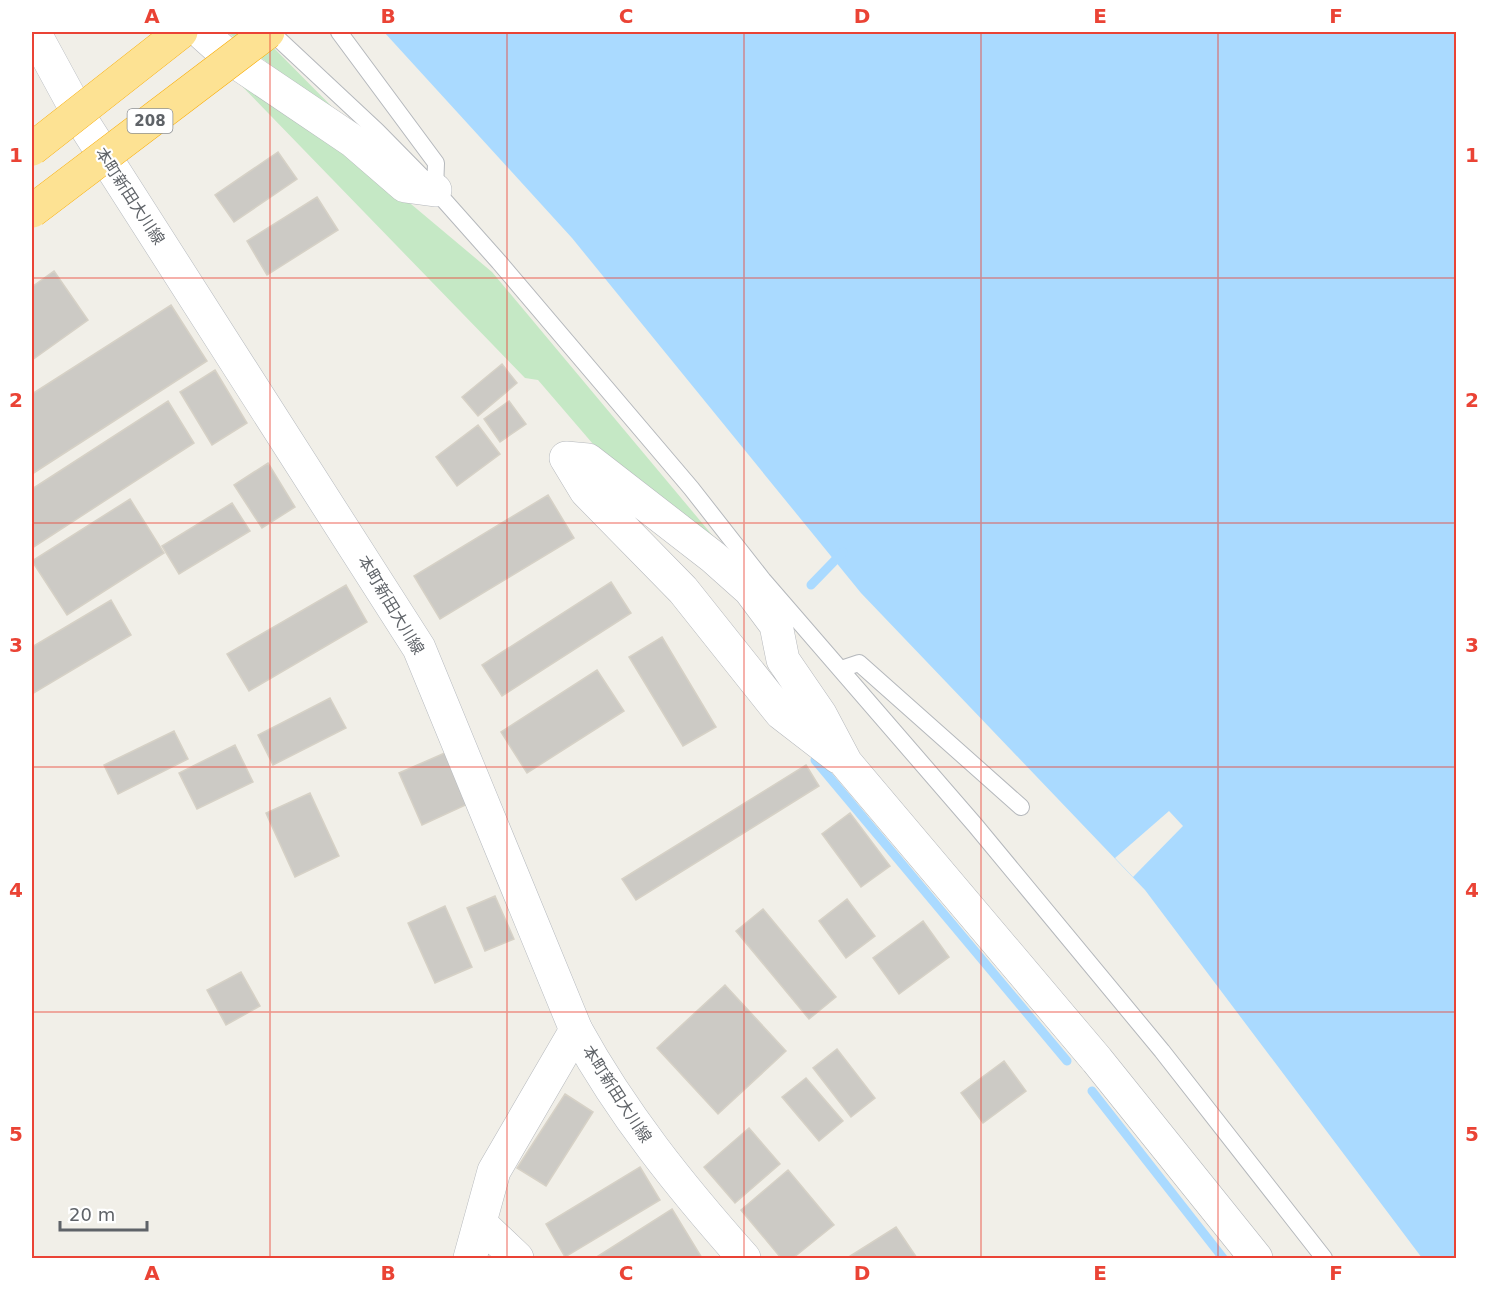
<svg xmlns="http://www.w3.org/2000/svg" width="1488" height="1290" viewBox="0 0 1488 1290" font-family="'DejaVu Sans','Noto Sans JP',sans-serif">
  <style>
    .green { fill: #c5e8c5 }
    .water { fill: #aadaff }
    .pier { fill: #f1efe8 }
    .lines { fill: none; stroke-linecap: round; stroke-linejoin: round }
    .stream { stroke: #aadaff; stroke-width: 9 }
    .building { fill: #cccac5; stroke: #d6d1c6; stroke-width: 1.5 }
    .service-casing { stroke: #b5b8bc; stroke-width: 18 }
    .minor-casing { stroke: #b5b8bc; stroke-width: 34 }
    .secondary-casing { stroke: #b6babf; stroke-width: 34 }
    .service { stroke: #fff; stroke-width: 16 }
    .minor { stroke: #fff; stroke-width: 33 }
    .secondary { stroke: #fff; stroke-width: 33 }
    .motorway-bridge-casing { stroke: #f9ab00; stroke-width: 34; stroke-linecap: butt }
    .motorway-bridge { stroke: #fde293; stroke-width: 33 }
    .grid { fill: none; stroke: #ea4335; stroke-width: 1.5; stroke-opacity: 0.55 }
    .labels { text-anchor: middle; dominant-baseline: central; stroke-width: 4.5; stroke-linejoin: round; paint-order: stroke }
    .shield { fill: #fff; stroke: #8f9295; stroke-width: 1.5 }
    .shield-label { font-size: 15px; font-weight: bold; fill: #5f6368 }
    .street-label { font-size: 16px; fill: #5f6368; stroke: #fff }
    .neatline { fill: none; stroke: #ea4335; stroke-width: 2 }
    .grid-label { font-size: 20px; text-anchor: middle; font-weight: bold; fill: #ea4335 }
  </style>
  <rect width="100%" height="100%" fill="#f1efe8"/>
  <path class="green" d="M227,32H258L352,127Z
    M236,80L349,152L492,272L728,554L599,451L538,380L525,378Z"/>
  <path class="water" d="M384,32H1456V1258H1422L1145,890L861,593L572,238Z"/>
  <path class="pier" d="M1169,811L1183,826L1133,877L1115,858Z"/>
  <g class="lines">
    <path class="stream" d="M811,585L843,552
      M815,760L1067,1061
      M1092,1091L1223,1258"/>
  </g>
  <path class="building" d="M278,152L297,179L234,222L215,195Z
    M317,197L338,230L267,275L247,241Z
    M54,271L88,320L32,360V287Z
    M171,305L207,361L32,474V394Z
    M502,364L517,383L478,416L462,397Z
    M215,370L247,423L212,445L180,392Z
    M168,401L194,443L32,548V489Z
    M509,401L526,424L500,442L484,419Z
    M478,425L500,454L457,486L436,457Z
    M268,463L295,507L262,528L234,485Z
    M548,495L574,538L440,619L414,576Z
    M130,499L164,553L67,615L32,561Z
    M232,503L250,531L179,574L162,546Z
    M611,582L631,613L502,696L482,665Z
    M346,585L367,622L249,691L227,654Z
    M111,600L131,635L32,694V647Z
    M662,637L716,727L683,746L629,657Z
    M597,670L624,711L527,773L501,732Z
    M330,698L346,728L273,765L258,735Z
    M174,731L188,759L118,794L104,765Z
    M235,745L253,782L197,809L179,773Z
    M447,752L470,803L422,825L399,773Z
    M806,765L819,786L636,900L622,879Z
    M310,793L339,856L295,877L266,813Z
    M850,813L890,866L861,887L822,834Z
    M495,896L514,939L485,951L467,908Z
    M847,899L875,936L846,958L819,921Z
    M445,906L472,967L435,983L408,923Z
    M763,909L836,997L809,1019L736,931Z
    M923,921L949,957L899,994L873,958Z
    M241,972L260,1006L226,1025L207,990Z
    M725,985L786,1051L718,1114L657,1048Z
    M837,1049L875,1098L851,1117L813,1068Z
    M1004,1061L1026,1091L983,1123L961,1093Z
    M806,1078L843,1121L819,1141L782,1097Z
    M565,1094L593,1112L546,1186L517,1168Z
    M749,1128L780,1164L735,1203L704,1167Z
    M640,1167L660,1200L565,1257L546,1224Z
    M788,1170L834,1225L793,1258H781L741,1210Z
    M672,1209L702,1258H595Z
    M896,1227L917,1258H847Z"/>
  <g class="lines">
    <g class="service-casing">
      <path id="service" d="M271,32L377,131L435,190L499,262L691,488L763,580L975,825L1162,1051L1324,1258
        M339,32L436,163L435,190
        M841,669L859,663L1021,807"/>
    </g>
    <g class="minor-casing">
      <path id="minor" d="M201,32L230,58L353,141L405,186L435,190
        M566,458L588,460L713,557L750,590L776,625L783,660L820,714L846,763L1097,1060L1256,1258
        M566,458L586,491L683,590L781,713L838,757
        M480,1223L517,1258
        M470,1258L494,1171L576,1030"/>
    </g>
    <g class="secondary-casing">
      <path id="secondary" d="M34,32L84,124L419,648L576,1030C622,1114 681,1187 744,1258"/>
    </g>
    <use href="#service" class="service"/>
    <use href="#minor" class="minor"/>
    <use href="#secondary" class="secondary"/>
    <g class="motorway-bridge-casing">
      <path id="motorway-bridge" d="M32,149L181,32
        M32,211L268,32"/>
    </g>
    <use href="#motorway-bridge" class="motorway-bridge"/>
  </g>
  <path class="grid" d="M270,32V1258M507,32V1258M744,32V1258M981,32V1258M1218,32V1258M32,278H1456M32,523H1456M32,767H1456M32,1012H1456"/>
  <g class="labels">
    <rect class="shield" x="127.5" y="109" width="45" height="24" rx="4.5"/>
    <g class="shield-label">
      <text x="150" y="121">208</text>
    </g>
    <g class="street-label">
      <text transform="translate(130 196) rotate(57)">本町新田大川線</text>
      <text transform="translate(391 605) rotate(59)">本町新田大川線</text>
      <text transform="translate(617 1094) rotate(57)">本町新田大川線</text>
    </g>
  </g>
  <rect width="1488" height="1290" fill="none" stroke="#ffffff" stroke-width="66"/>
  <path d="M60 1221v9h87v-9" fill="none" stroke="#5f6368" stroke-width="3"/>
  <text x="69" y="1221" font-size="18" fill="#5f6368" stroke="#ffffff" stroke-width="4.5" paint-order="stroke">20 m</text>
  <rect x="33" y="33" width="1422" height="1224" class="neatline"/>
  <g class="grid-label">
    <text x="152" y="23">A</text>
    <text x="388" y="23">B</text>
    <text x="626" y="23">C</text>
    <text x="862" y="23">D</text>
    <text x="1100" y="23">E</text>
    <text x="1336" y="23">F</text>
    <text x="16" y="162">1</text>
    <text x="1472" y="162">1</text>
    <text x="16" y="407">2</text>
    <text x="1472" y="407">2</text>
    <text x="16" y="652">3</text>
    <text x="1472" y="652">3</text>
    <text x="16" y="897">4</text>
    <text x="1472" y="897">4</text>
    <text x="16" y="1141">5</text>
    <text x="1472" y="1141">5</text>
    <text x="152" y="1280">A</text>
    <text x="388" y="1280">B</text>
    <text x="626" y="1280">C</text>
    <text x="862" y="1280">D</text>
    <text x="1100" y="1280">E</text>
    <text x="1336" y="1280">F</text>
  </g>
</svg>
